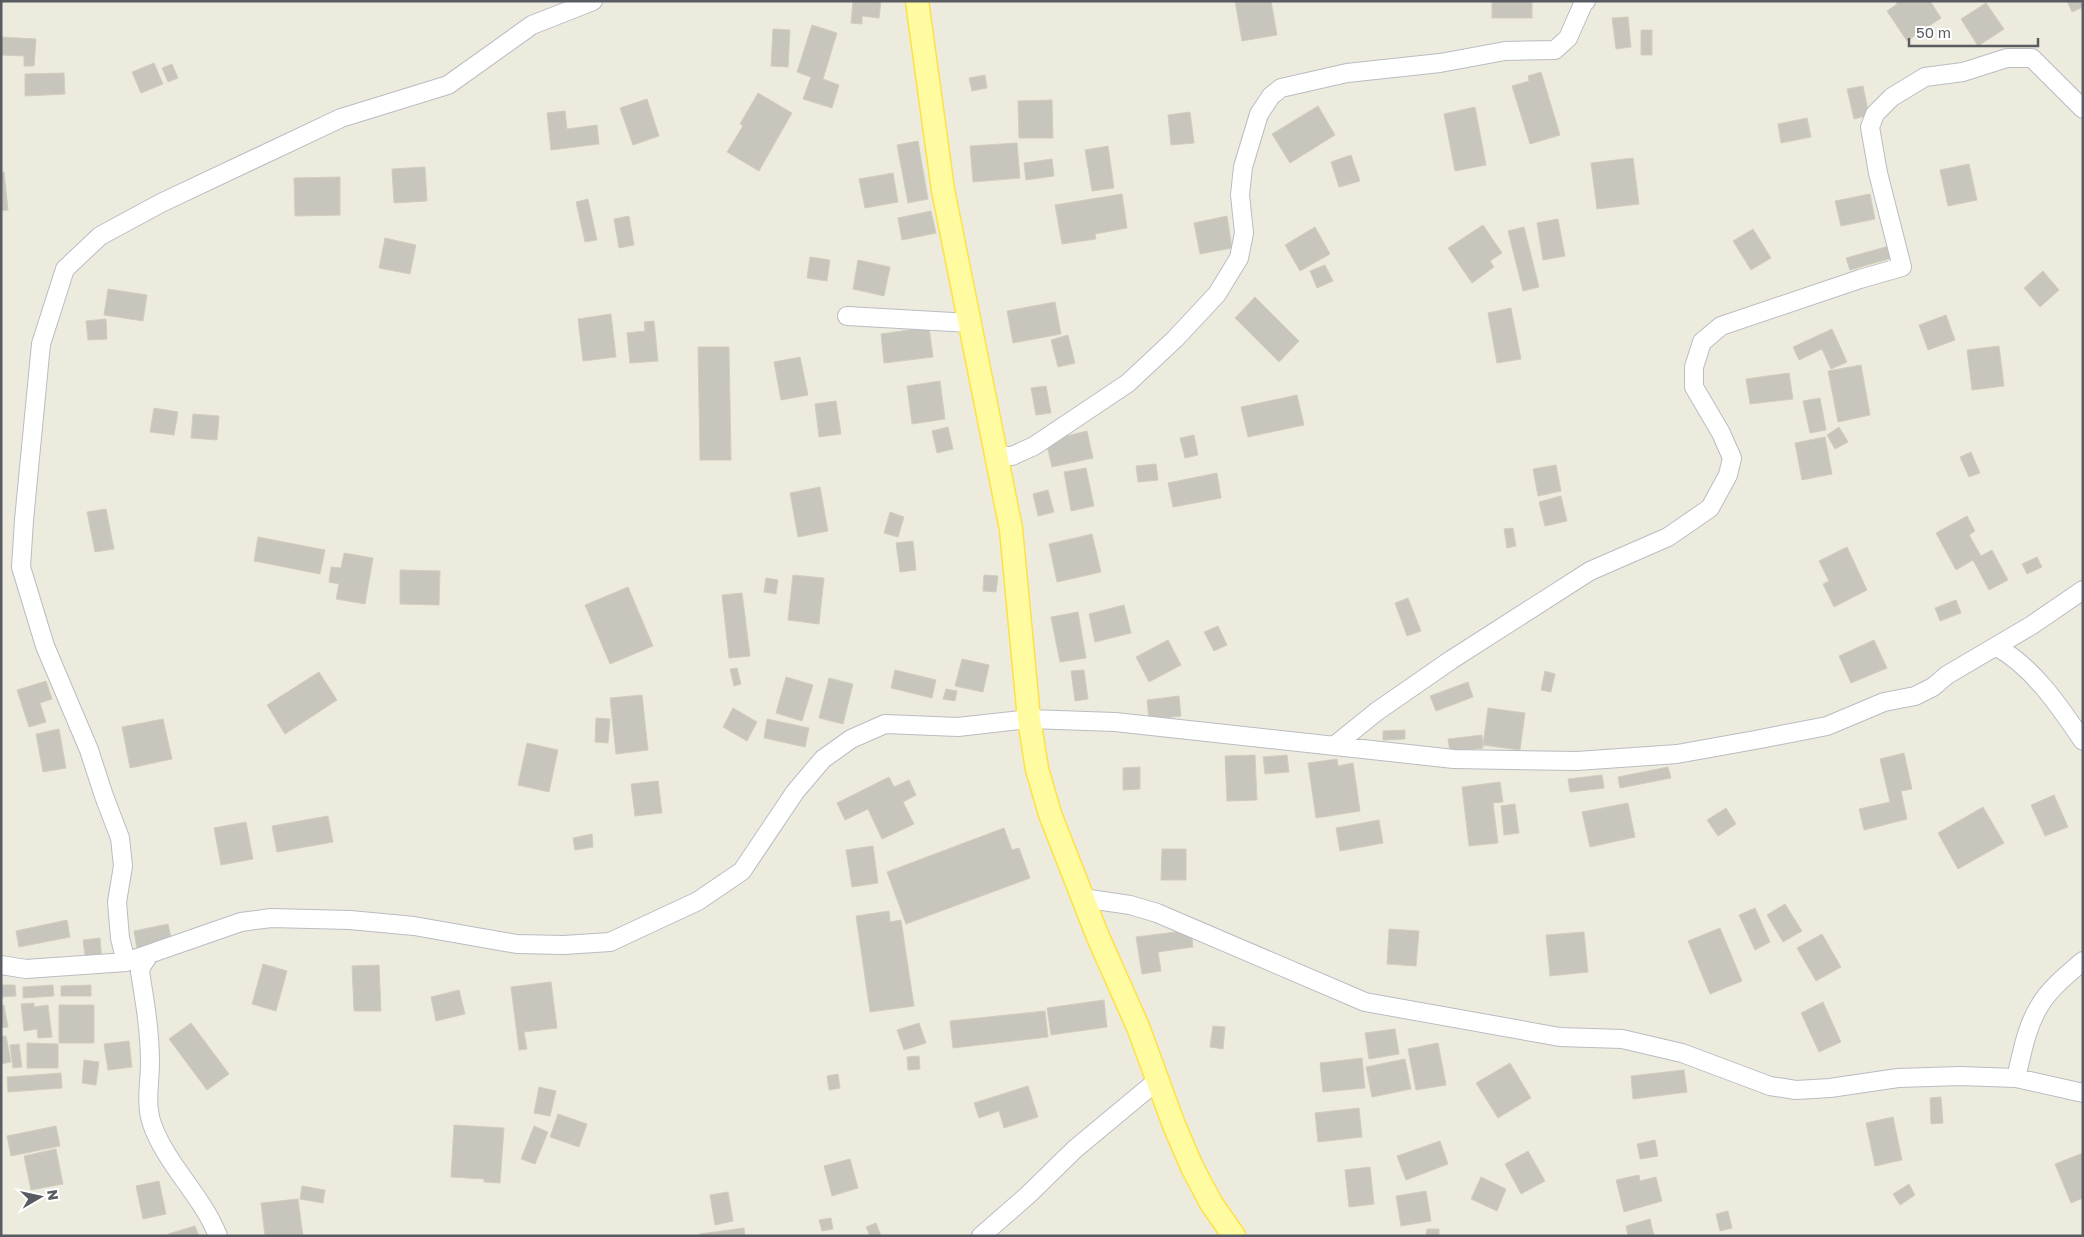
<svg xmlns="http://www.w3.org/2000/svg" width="2084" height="1237" viewBox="0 0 2084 1237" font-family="'Golos Text',sans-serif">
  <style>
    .building { fill: #c8c5bc; stroke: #d2cebd }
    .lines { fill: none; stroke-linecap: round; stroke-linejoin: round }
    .minor-casing { stroke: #babcc2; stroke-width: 20 }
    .major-casing { stroke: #fee147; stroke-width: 25 }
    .minor { stroke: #fff; stroke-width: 18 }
    .major { stroke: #fffba1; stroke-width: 22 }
  </style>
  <rect width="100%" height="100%" fill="#edebde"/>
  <path class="building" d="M853,1H881L879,18L862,16V24L851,23Z
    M1235,1H1271L1277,35L1242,41Z
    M1492,1H1532V18H1492Z
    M1896,1H1930L1941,18L1907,41L1887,11L1897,4Z
    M2067,1H2083V7L2072,12Z
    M1986,3L2004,29L1978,46L1961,19Z
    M1628,17L1631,47L1616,49L1612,18Z
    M812,25L837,33L823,79L839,85L832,108L803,99L811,77L797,72Z
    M773,29L790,30L788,67L771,66Z
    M1641,30H1652V55H1641Z
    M1,37L36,39L34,66H24V56L1,55Z
    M154,63L163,84L141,93L132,72Z
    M172,64L178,78L168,82L162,68Z
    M1541,72L1560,135L1530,144L1512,86L1529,81L1528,76Z
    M64,73L65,94L25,96V74Z
    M985,75L987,88L972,91L969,78Z
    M1863,86L1869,115L1854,119L1847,89Z
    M758,93L792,113L759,171L727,152L743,126L740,124Z
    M647,99L659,136L633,145L620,108Z
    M1052,100L1053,138H1019L1018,101Z
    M1318,106L1335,135L1290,163L1272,134Z
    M1475,107L1486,165L1455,171L1444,114Z
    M565,111L567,129L597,125L599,144L551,150L547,113Z
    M1190,112L1194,143L1171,145L1168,115Z
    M1807,118L1811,137L1781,143L1778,124Z
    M918,141L928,199L908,203L897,145Z
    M1017,143L1020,178L973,182L970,146Z
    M1108,146L1114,188L1092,191L1085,150Z
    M1351,155L1360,181L1339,187L1331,162Z
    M1633,158L1639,204L1597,209L1591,163Z
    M1052,159L1054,176L1026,180L1024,163Z
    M1969,164L1977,200L1948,206L1940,170Z
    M425,167L427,201L394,203L392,169Z
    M4,172L8,210L1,211V173Z
    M893,173L898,202L865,208L859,179Z
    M340,177V215L295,216L294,178Z
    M1122,194L1127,228L1095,234L1096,239L1062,244L1055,205Z
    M1870,194L1875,219L1841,226L1835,201Z
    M588,199L597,240L585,242L576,202Z
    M931,211L936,233L902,240L898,218Z
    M629,216L634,245L619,248L614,219Z
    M1227,216L1232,248L1200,254L1194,223Z
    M1558,219L1565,256L1543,260L1537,223Z
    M1483,225L1502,253L1490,261L1494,267L1472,283L1448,248Z
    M1315,227L1330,254L1300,271L1285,245Z
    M1524,227L1539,287L1523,291L1508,231Z
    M1753,229L1771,258L1751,270L1733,241Z
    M385,238L416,245L410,274L379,268Z
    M1889,246L1892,258L1850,270L1846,258Z
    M810,257L830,260L827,281L807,278Z
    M858,260L890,267L884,296L853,289Z
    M1325,265L1333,281L1317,288L1310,271Z
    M2043,271L2059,290L2040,307L2024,288Z
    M108,289L147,295L143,321L104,315Z
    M1255,297L1299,341L1279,362L1235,318Z
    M1055,302L1061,334L1013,343L1007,311Z
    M1511,308L1521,359L1497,363L1488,313Z
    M611,314L616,357L583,361L578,319Z
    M1946,315L1955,340L1928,350L1919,325Z
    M106,319L107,339L88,340L86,321Z
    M654,321L658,361L630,363L627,333L645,331L644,322Z
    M929,327L933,357L884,363L881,334Z
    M1832,329L1847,362L1831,369L1822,349L1799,360L1793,347Z
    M1068,335L1075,363L1058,367L1051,340Z
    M1999,346L2004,386L1972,390L1967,350Z
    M698,347H729L731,460H700Z
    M800,357L808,395L781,400L774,362Z
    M1861,365L1870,415L1838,422L1828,371Z
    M1789,373L1793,399L1750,404L1746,379Z
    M940,381L945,419L912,424L907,386Z
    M1046,386L1051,413L1036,415L1031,388Z
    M1297,395L1304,425L1248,437L1241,407Z
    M1820,398L1826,430L1810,433L1803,401Z
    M836,401L841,434L819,437L815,404Z
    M154,408L178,412L174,435L150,432Z
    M193,414L219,416L217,440L191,438Z
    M948,427L953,449L937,453L932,431Z
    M1839,427L1848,442L1835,449L1827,435Z
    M1087,431L1093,458L1052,467L1046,441Z
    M1194,435L1198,455L1185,458L1180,438Z
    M1825,437L1832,474L1802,480L1795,443Z
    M1971,452L1980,473L1969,477L1960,457Z
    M1156,464L1158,480L1138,482L1136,466Z
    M1556,465L1561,491L1538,496L1533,469Z
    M1086,468L1094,506L1071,511L1064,472Z
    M1217,473L1221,498L1173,507L1168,483Z
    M820,487L828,531L798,537L790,493Z
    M1048,490L1054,512L1038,516L1033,494Z
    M1561,496L1567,521L1545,526L1539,502Z
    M106,509L114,549L95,552L87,512Z
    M890,512L904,517L898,537L884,533Z
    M1967,516L1975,531L1969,535L1981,556L1992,550L2008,580L1989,590L1973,560L1956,570L1936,533Z
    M1513,528L1516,546L1507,548L1504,529Z
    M1092,534L1101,572L1057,582L1049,544Z
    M258,537L325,550L320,574L254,561Z
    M913,541L916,570L900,572L896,543Z
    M1847,547L1867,590L1834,607L1823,584L1829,581L1819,561Z
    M344,553L373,558L365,604L336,599L339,584L329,582L331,567L341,568Z
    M2037,557L2042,567L2027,574L2022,564Z
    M400,570L440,571L439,605L400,604Z
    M793,575L824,578L819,624L788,620Z
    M984,575L998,576L996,592L983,591Z
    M766,578L778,580L776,594L764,592Z
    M628,587L653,646L610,664L585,605Z
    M742,593L750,656L729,658L722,595Z
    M1408,598L1421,631L1407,636L1395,603Z
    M1956,600L1961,613L1940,621L1935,608Z
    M1124,605L1131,633L1095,642L1089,614Z
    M1078,612L1086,658L1060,662L1051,617Z
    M1218,626L1227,645L1214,651L1204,632Z
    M1168,640L1181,665L1149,682L1136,657Z
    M1874,640L1887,668L1851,683L1839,656Z
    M962,659L989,665L983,692L955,686Z
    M737,668L741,684L734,686L730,669Z
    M895,670L936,680L932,698L891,688Z
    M1084,670L1088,699L1075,701L1071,671Z
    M1545,671L1555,674L1551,692L1541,690Z
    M319,672L337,700L285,734L267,705Z
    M786,677L813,685L802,721L776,713Z
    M829,678L853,684L843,724L819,718Z
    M46,681L52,699L40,703L46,722L29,727L17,690Z
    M1468,682L1473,697L1436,711L1430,696Z
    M946,689L957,691L955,701L943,699Z
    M642,695L648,750L616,754L610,698Z
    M1179,696L1181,716L1149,720L1147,700Z
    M733,708L757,722L747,741L723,727Z
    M1488,708L1525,713L1520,750L1483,745Z
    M596,718L610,719L608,743L595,742Z
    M163,719L172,759L130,768L122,727Z
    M767,719L809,728L805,747L764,738Z
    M59,729L66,768L43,772L36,734Z
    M1405,730V739L1383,740V731Z
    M1482,735L1483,748L1450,752L1448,739Z
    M527,743L558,750L549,792L518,785Z
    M1904,753L1912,789L1901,791L1907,819L1864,830L1859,809L1890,802L1880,759Z
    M1255,755L1257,800L1227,801L1225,756Z
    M1287,755L1289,772L1265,774L1263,757Z
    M1337,759L1338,766L1353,763L1360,811L1316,818L1308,763Z
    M1140,767V789L1123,790V768Z
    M1668,767L1671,778L1620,788L1618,777Z
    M1602,775L1604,788L1570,792L1568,779Z
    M889,777L894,787L909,780L916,795L903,802L914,824L882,839L868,809L845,820L837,803Z
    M658,781L662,813L635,816L631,784Z
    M1500,782L1503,802L1493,803L1498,843L1469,846L1462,787Z
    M2054,795L2068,827L2045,836L2031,805Z
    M1628,803L1635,837L1590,847L1582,812Z
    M1515,804L1519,833L1504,835L1501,806Z
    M1983,807L2004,843L1958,869L1938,833Z
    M1726,808L1736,824L1718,836L1707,820Z
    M328,816L333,842L277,852L272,826Z
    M1379,820L1383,843L1340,851L1336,828Z
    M246,822L253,859L221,865L214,828Z
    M1004,828L1012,850L1019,848L1030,878L906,924L887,872Z
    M592,834L593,847L575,850L573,838Z
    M873,846L878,883L852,887L846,850Z
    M1162,849H1186V880H1161Z
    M1785,904L1802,931L1783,942L1767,915Z
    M1755,908L1770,942L1755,950L1739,915Z
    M889,911L890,922L901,920L914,1006L870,1012L856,916Z
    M67,920L70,937L19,947L16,931Z
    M168,924L172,942L137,949L134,931Z
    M1720,928L1742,981L1710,994L1688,941Z
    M1389,929L1419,931L1416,966L1387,964Z
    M1191,930L1193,947L1158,952L1161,971L1142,974L1136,937Z
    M1584,932L1588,972L1550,976L1546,935Z
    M1822,934L1841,967L1816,981L1797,948Z
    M100,938L102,961L86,963L83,940Z
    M263,964L287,971L276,1011L252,1004Z
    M379,965L381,1011H354L352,966Z
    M551,982L557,1028L524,1032L527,1049L519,1050L511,987Z
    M1,985H15L16,996L1,997Z
    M53,985L54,996L23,998V987Z
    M91,985V996H61V986Z
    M459,990L465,1014L436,1021L431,997Z
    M1104,1000L1107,1027L1051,1035L1047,1008Z
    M1823,1002L1841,1042L1819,1052L1801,1013Z
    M34,1003V1007L48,1005L52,1037L38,1038L37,1029L24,1031L21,1004Z
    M4,1005L8,1027L1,1028V1006Z
    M59,1005H94V1043H59Z
    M1045,1011L1048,1037L953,1048L950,1021Z
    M191,1023L229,1074L207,1090L169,1039Z
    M919,1023L926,1043L904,1050L897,1030Z
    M1213,1026L1225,1027L1223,1049L1210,1047Z
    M1395,1029L1399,1054L1369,1059L1365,1033Z
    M1,1036H6L11,1062L1,1064Z
    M129,1041L132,1067L108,1070L104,1044Z
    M27,1043L58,1044V1068H27Z
    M1438,1043L1446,1085L1416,1090L1408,1049Z
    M19,1044L22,1067L13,1068L10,1045Z
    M919,1056L920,1069L908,1070L907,1057Z
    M1362,1058L1365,1088L1323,1092L1320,1063Z
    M1405,1059L1411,1089L1372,1097L1366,1067Z
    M84,1060L99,1062L96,1085L82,1083Z
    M1510,1063L1531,1098L1498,1118L1476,1083Z
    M1684,1070L1687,1092L1633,1099L1631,1076Z
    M61,1073L62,1088L8,1092L7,1077Z
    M838,1074L840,1088L829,1090L827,1076Z
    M1028,1086L1038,1117L1004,1128L999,1111L979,1118L974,1103Z
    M539,1087L556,1091L550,1116L534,1113Z
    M1941,1097L1943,1123L1931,1124L1930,1098Z
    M1359,1108L1362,1137L1318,1142L1315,1113Z
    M558,1114L587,1124L579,1147L550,1137Z
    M1893,1117L1902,1160L1875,1166L1866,1123Z
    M454,1125L504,1128L500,1183L484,1182V1179L451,1177Z
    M56,1126L60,1146L11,1156L7,1136Z
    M534,1126L548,1132L535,1164L521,1159Z
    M1655,1140L1658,1156L1640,1159L1637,1144Z
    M1440,1141L1448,1164L1406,1180L1397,1156Z
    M56,1149L63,1184L31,1190L24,1156Z
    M1528,1151L1545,1181L1521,1194L1505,1164Z
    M2083,1153V1198L2071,1203L2055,1164Z
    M850,1159L858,1188L832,1196L824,1166Z
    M1370,1167L1374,1204L1349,1207L1345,1170Z
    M1639,1175L1640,1181L1656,1177L1662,1201L1624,1212L1616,1180Z
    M1481,1177L1506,1189L1497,1211L1471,1199Z
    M159,1181L166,1214L143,1219L136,1186Z
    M1909,1184L1915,1195L1900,1205L1893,1194Z
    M302,1186L325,1190L323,1203L300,1199Z
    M1426,1191L1431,1221L1401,1226L1396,1196Z
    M728,1192L733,1221L715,1225L710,1195Z
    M298,1199L303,1236H265L261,1203Z
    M1728,1211L1732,1228L1720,1231L1716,1214Z
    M831,1218L833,1229L822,1231L819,1220Z
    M1650,1219L1654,1236H1628L1626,1226Z
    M876,1223L881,1236H870L866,1227Z
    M195,1226L199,1236H169L168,1234Z
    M744,1228L745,1236H701L700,1234Z
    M1427,1229H1439V1236H1426Z"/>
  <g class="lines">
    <g class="minor-casing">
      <path id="minor" d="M847,316L970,323
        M997,456H1012L1034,446L1128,383L1175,339L1217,294L1239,258L1244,233L1240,195L1243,167L1259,114L1271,96L1281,88L1347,73L1440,63L1505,51L1555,50L1568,38L1583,4L1586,1
        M1997,647C2033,667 2060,707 2083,741
        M1334,746L1376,712L1451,660L1590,571L1668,537L1710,508L1728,475L1732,458L1721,433L1694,387V367L1702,342L1721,326L1860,279L1902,267L1878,173L1870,127L1875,114L1892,97L1925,77L1963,72L2007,58H2032L2083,109
        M1083,898L1130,905L1157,913L1365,1002L1560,1037L1622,1039L1682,1053L1770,1086L1796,1090L1830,1088L1898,1078L1960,1076L2016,1078L2083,1093
        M150,954L142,965L140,972C145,1002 150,1032 150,1063C150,1083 145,1104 152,1124C167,1166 202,1195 218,1236
        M126,962L120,938L117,902L123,866L120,838L104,796L89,750L45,646L21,567L24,520L41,344L65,269L100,236L161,203L341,118L448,85L532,25L593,1
        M1,965L26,969L126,962L241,922L271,918L350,920L414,926L517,944L564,945L610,942L698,901L742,871L795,792L823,759L851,739L885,724L958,727L1029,719L1115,722L1454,759L1577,761L1677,754L1755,740L1827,726L1884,702L1915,696L1933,687L1947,675L2032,625L2083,590
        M2016,1078C2022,1054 2026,1027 2040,1005C2050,988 2068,974 2083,961
        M981,1236L1028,1195L1075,1149L1158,1080"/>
    </g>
    <g class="major-casing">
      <path id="major" d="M917,1L943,190L1011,529L1029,719L1037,769L1050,814L1098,937L1138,1027L1174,1125L1192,1167L1211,1203L1234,1236"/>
    </g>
    <use href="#minor" class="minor"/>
    <use href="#major" class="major"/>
  </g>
  <rect width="2084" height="1237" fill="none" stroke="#585b61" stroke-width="5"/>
  <g transform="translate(40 1197) rotate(81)" stroke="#ffffff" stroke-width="4" paint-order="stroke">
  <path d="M0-4L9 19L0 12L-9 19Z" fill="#585b61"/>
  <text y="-8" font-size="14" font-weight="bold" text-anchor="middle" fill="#585b61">N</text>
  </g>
  <path d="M1909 38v8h129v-8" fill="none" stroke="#585b61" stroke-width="2.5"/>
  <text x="1916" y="38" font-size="15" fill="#585b61" stroke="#ffffff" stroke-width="4" paint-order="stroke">50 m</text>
</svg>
